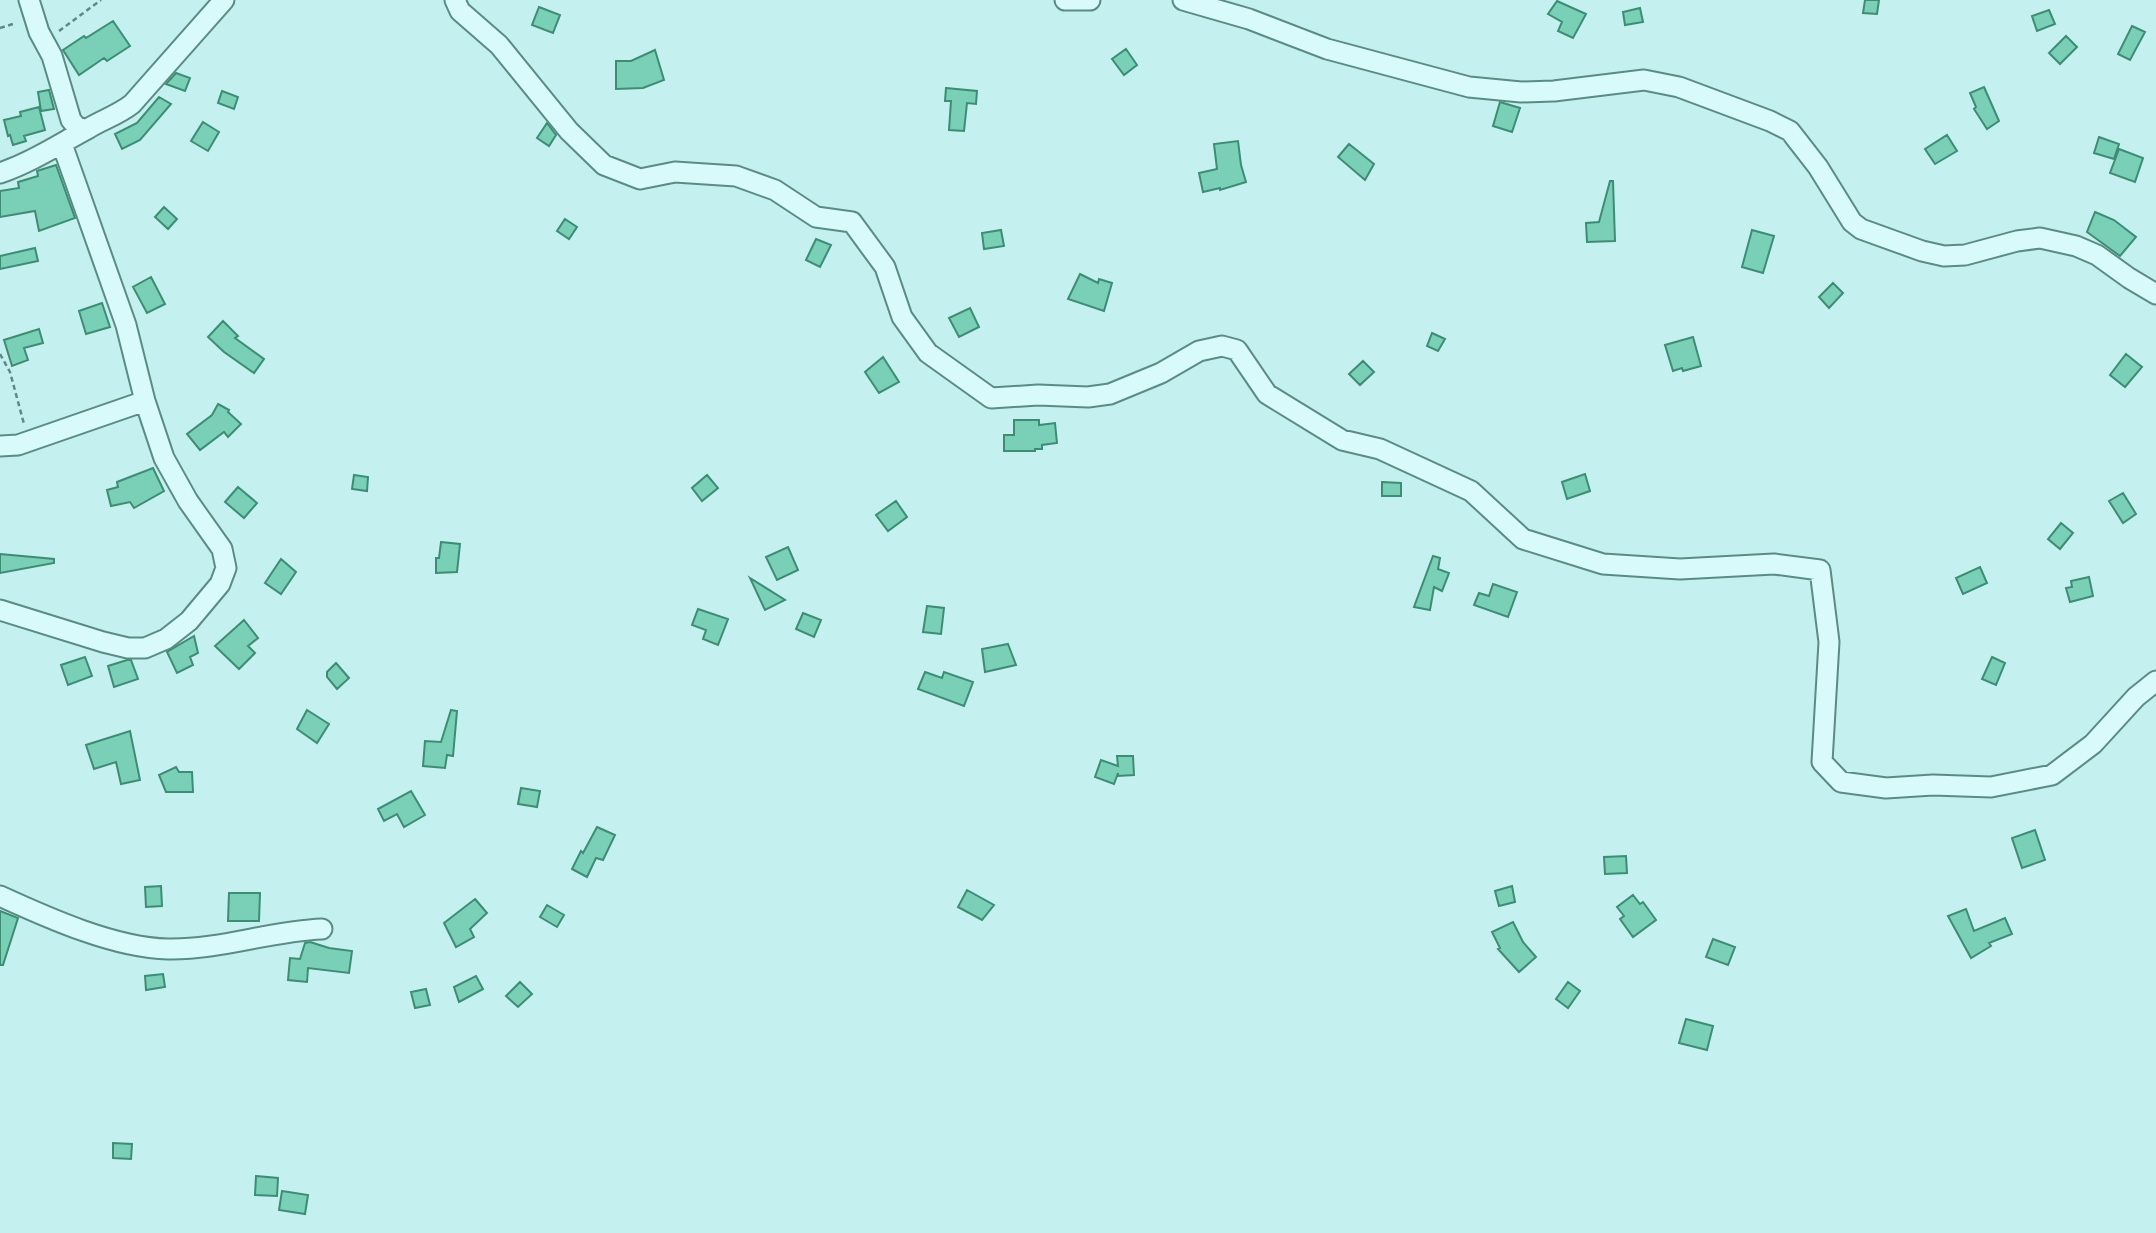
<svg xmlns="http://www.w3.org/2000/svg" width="2156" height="1233" viewBox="0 0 2156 1233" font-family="'PT Serif',serif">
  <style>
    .building { fill: #79d0b7; stroke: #3e8c74; stroke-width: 2 }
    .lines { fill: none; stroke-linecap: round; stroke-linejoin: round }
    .street-casing { stroke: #5a8c83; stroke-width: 23 }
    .path { stroke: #5a8c83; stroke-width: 2.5; stroke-dasharray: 5 3.5; stroke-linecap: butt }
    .street { stroke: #d8fafa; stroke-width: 19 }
  </style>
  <rect width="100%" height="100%" fill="#c4f0f0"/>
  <path class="building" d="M1865,0H1879L1877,14L1863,13Z
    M1557,1L1586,14L1573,38L1558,31L1562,22L1548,14Z
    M539,7L560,15L553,33L532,25Z
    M1640,8L1643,22L1625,25L1623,12Z
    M2049,10L2055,24L2037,31L2032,16Z
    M113,21L130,46L107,61L104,58L79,75L63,50L84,36L86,38Z
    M2132,26L2145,32L2130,60L2118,54Z
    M2066,36L2077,47L2060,64L2049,53Z
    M1126,49L1137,65L1124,75L1112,59Z
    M655,50L664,80L643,88L616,89V61H631Z
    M176,73L190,78L185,91L166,84Z
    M1984,87L1999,121L1987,129L1974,109L1976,107L1970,93Z
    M946,88L977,91L976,104L967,103L964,131L949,130L951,101H945Z
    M49,90L54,109L41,111L38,92Z
    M222,91L238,97L234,109L218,103Z
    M159,97L171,104L140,140L122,149L115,134L137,123Z
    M1500,102L1520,108L1512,132L1493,126Z
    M39,107L45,130L24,136L26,141L13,145L10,135L8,136L4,120L21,116L20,112Z
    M203,122L219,132L208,151L191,141Z
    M547,123L556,135L549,146L537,138Z
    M1947,135L1957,151L1935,164L1925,149Z
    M2099,137L2119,144L2114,159L2094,153Z
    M1238,141L1241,165L1246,182L1220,190V188L1203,192L1199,173L1217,169L1214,144Z
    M1349,144L1374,164L1365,180L1338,157Z
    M2119,149L2143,158L2135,182L2110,173Z
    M56,165L75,218L39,231L35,211L0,217V191L19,188L18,182L38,176L37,171Z
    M1610,181H1613L1615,241L1587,242L1586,223L1599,222Z
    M164,207L177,219L168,229L155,217Z
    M2095,212L2114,220L2136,237L2120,256L2087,232Z
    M565,219L577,227L569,239L557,231Z
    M1001,230L1004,246L984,249L982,233Z
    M1752,230L1774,236L1763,273L1742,267Z
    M816,239L831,245L820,267L806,260Z
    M35,248L38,261L0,269V256Z
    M1080,274L1098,283L1099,279L1112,283L1104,311L1068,299Z
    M151,277L165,304L147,313L133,287Z
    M1833,283L1843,293L1829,308L1819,297Z
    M102,303L110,327L86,334L79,311Z
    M970,308L979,327L959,337L949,318Z
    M223,321L238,336L235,338L264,359L254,373L224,352L208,337Z
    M39,329L43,343L24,348L28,360L12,366L4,340Z
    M1432,333L1445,339L1438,351L1427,346Z
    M1693,337L1701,366L1683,371L1682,368L1673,371L1665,345Z
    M2126,354L2142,367L2125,387L2110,375Z
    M883,357L899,382L879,393L865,372Z
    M1363,361L1374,372L1360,385L1349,374Z
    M218,404L229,410L228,412L241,424L228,437L224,432L200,450L187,434L212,415Z
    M1014,420H1039V425L1055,423L1057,443L1042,445V449H1035V451H1004V435H1014Z
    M153,468L164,491L134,508L130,502L111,506L107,490L118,487L117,482Z
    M1585,474L1590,491L1567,499L1562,482Z
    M354,475L368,477L367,491L352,489Z
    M707,475L718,488L702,501L692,488Z
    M1382,482L1401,483V496H1382Z
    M238,487L257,503L244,518L225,502Z
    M2123,493L2136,514L2123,523L2109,501Z
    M896,501L907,517L888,531L876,515Z
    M2061,523L2073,533L2060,549L2048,539Z
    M441,542L460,544L457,572L436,573V558H439Z
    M788,547L798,570L777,580L766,557Z
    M0,554L54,559V563L0,573Z
    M1433,556L1440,558L1438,569L1449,573L1442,591L1434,587L1430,610L1414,607Z
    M281,559L296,572L281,594L265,583Z
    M1980,567L1987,583L1963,594L1956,578Z
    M2089,577L2093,596L2070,602L2066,588L2072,587L2071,581Z
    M750,578L785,600L765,610Z
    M1493,584L1517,592L1508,617L1474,605L1479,593L1489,596Z
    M927,606L944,608L941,634L923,632Z
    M698,609L728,619L718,645L703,639L706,630L692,625Z
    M803,613L821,620L814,637L796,629Z
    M244,620L258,638L248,646L255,653L239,669L215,646Z
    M194,636L198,653L190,657L193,665L177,673L167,652Z
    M1008,644L1016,665L985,672L982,649Z
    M85,657L92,676L68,685L61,665Z
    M1992,657L2005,663L1996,685L1982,679Z
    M127,660H131L138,679L114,687L108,666Z
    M336,663L349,678L337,689L327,677V672Z
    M925,672L942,678L944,672L973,682L964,706L918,689Z
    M307,710L329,724L317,743L297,729Z
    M451,710L457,711L453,756L447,755L445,768L423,766L425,741L441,742Z
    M130,731L140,780L121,784L116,762L94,769L86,745Z
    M1117,756H1133L1134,775L1118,776V773L1114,784L1095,777L1101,760L1118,766Z
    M176,767L179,772H192L193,792H166L159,775Z
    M521,788L540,791L537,807L518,804Z
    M411,791L425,815L404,827L397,814L384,821L378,809Z
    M597,827L615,835L603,860L596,858L587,877L572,869L581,851L583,853Z
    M2035,830L2045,860L2022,868L2012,838Z
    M1626,856L1627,873L1605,874L1604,857Z
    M161,886L162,906L146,907L145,887Z
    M1512,886L1515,902L1499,906L1495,891Z
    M967,890L994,905L982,920L958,907Z
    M229,893H260L259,921H228Z
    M1633,895L1640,904L1643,902L1656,920L1633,937L1620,919L1624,916L1617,907Z
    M475,899L487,913L470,929L474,937L456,947L444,923Z
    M547,905L564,915L557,927L540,917Z
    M1966,909L1974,931L2005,918L2012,934L1989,943L1991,946L1971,958L1948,916Z
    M0,911L18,918L3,965H0Z
    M1513,922L1523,942L1536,957L1519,972L1498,949L1500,948L1492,932Z
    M1713,939L1735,947L1728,965L1706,957Z
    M310,942L329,948L352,951L349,973L308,968L307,982L288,980L290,958L300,959L305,943Z
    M163,974L165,987L146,990L145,976Z
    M476,976L483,989L459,1002L454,987Z
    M520,982L532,994L518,1007L506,996Z
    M1568,982L1580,991L1568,1008L1556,999Z
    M426,989L430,1005L415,1008L411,992Z
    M1686,1019L1713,1026L1707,1050L1679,1043Z
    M113,1143L132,1144L131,1159L113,1158Z
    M256,1176L278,1178L277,1196L255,1195Z
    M282,1191L308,1195L305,1214L279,1210Z"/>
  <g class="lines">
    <g class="street-casing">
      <path id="street" d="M29,0L39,32L52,56L71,120L76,126L85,130
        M455,0L460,11L499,45L569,131L604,165L640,179L675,172L736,176L775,190L816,217L852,222L885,267L902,317L928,353L991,398L1038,395L1088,397L1110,394L1161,373L1199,351L1222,346L1237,350L1267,394L1342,440L1380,449L1471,491L1523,539L1603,564L1680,569L1774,564L1820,570L1829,642L1822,762L1841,782L1886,788L1933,785L1991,787L2052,775L2093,744L2136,697L2156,681
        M1065,0H1090
        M1183,0L1249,19L1327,49L1469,87L1521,92L1554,91L1644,80L1679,87L1770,121L1790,131L1818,167L1852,222L1861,229L1922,251L1944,256L1965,255L2017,241L2040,238L2076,246L2097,255L2129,278L2156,294
        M0,173C32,162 59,144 89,128C104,119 118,115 132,104L224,0
        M0,446L18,445L145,401
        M0,610L103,642L128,648H145L166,639L189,621L220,584L226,568L222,549L188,501L164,458L145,401L126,325L62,144
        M0,896C48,918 115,948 168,949C220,950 270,931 322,929"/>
    </g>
    <path class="path" d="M0,28L16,23
      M59,31L101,0
      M0,354L10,372L24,424"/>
    <use href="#street" class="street"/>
  </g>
</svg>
